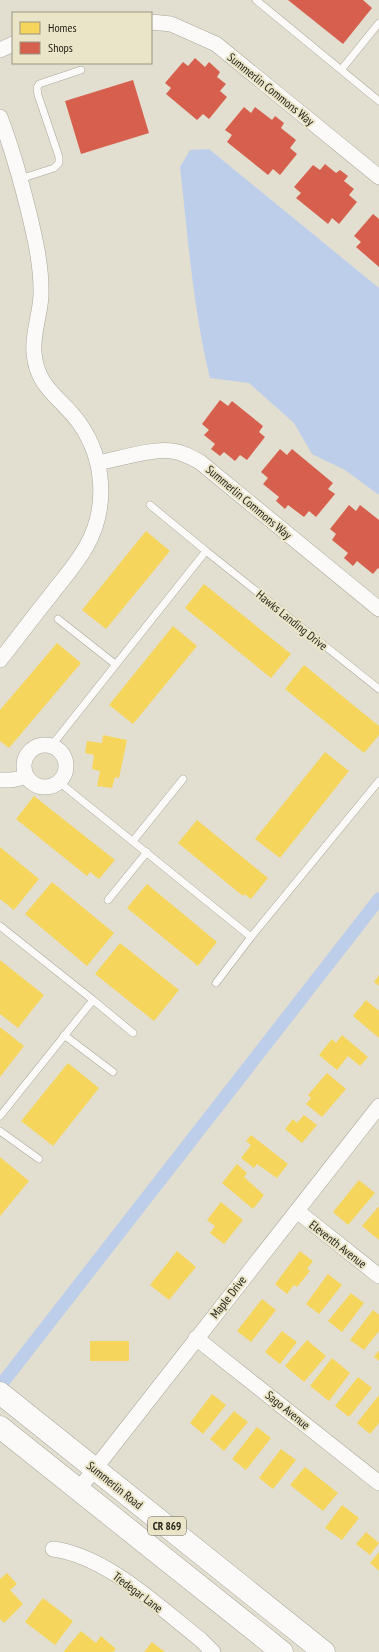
<svg xmlns="http://www.w3.org/2000/svg" width="379" height="1652" viewBox="0 0 379 1652" font-family="'PT Sans Narrow',sans-serif">
  <style>
    .water { fill: #bdceeb }
    .homes { fill: #f6d55c }
    .shops { fill: #d6604d }
    .lines { fill: none; stroke-linecap: round; stroke-linejoin: round }
    .canal { stroke: #bdceeb; stroke-width: 13 }
    .service-casing { stroke: #aaa79c; stroke-width: 8 }
    .minor-casing { stroke: #aaa79c; stroke-width: 16 }
    .primary-casing { stroke: #aaa79c; stroke-width: 23 }
    .service { stroke: #fbfaf8; stroke-width: 7 }
    .minor { stroke: #fbfaf8; stroke-width: 15 }
    .primary { stroke: #fbfaf8; stroke-width: 22 }
    .labels { text-anchor: middle; dominant-baseline: central; stroke-width: 4; stroke-linejoin: round; paint-order: stroke }
    .shield { fill: #eae5c8; stroke: #5d5a4a; stroke-width: 1 }
    .shield-label { font-size: 11px; font-weight: bold; fill: #201e14 }
    .street-label { font-size: 12px; fill: #201e14; stroke: #eae5c8 }
  </style>
  <rect width="100%" height="100%" fill="#e2dfd0"/>
  <path class="water" d="M209,149L379,288V495L345,470L312,454L294,423L249,383L210,378C193,309 188,237 180,167L190,150Z"/>
  <path class="homes" d="M146,531L170,551L106,629L82,610Z
    M204,584L291,654L271,678L185,608Z
    M173,626L197,646L133,724L109,705Z
    M57,643L81,663L9,748L0,741V710Z
    M304,665L379,726V735L364,753L285,689Z
    M103,735L127,740L119,778L115,777L112,788L97,786L100,771L92,769L94,755L85,753L87,741L102,743Z
    M325,752L349,771L280,858L255,839Z
    M34,796L115,860L99,879L90,872L87,876L16,819Z
    M197,820L268,878L251,899L244,894L243,896L178,843Z
    M0,847L39,879L14,910L0,899Z
    M52,882L114,933L87,966L25,914Z
    M147,884L217,942L198,966L127,908Z
    M120,943L179,990L154,1021L95,974Z
    M0,960L44,995L18,1028L0,1014Z
    M379,975V986L374,982Z
    M366,1000L379,1011V1038L353,1016Z
    M0,1027L24,1046L0,1077Z
    M342,1035L368,1057L360,1066L348,1056L337,1070L319,1055L332,1039L336,1043Z
    M68,1063L99,1088L53,1146L21,1121Z
    M327,1073L346,1089L322,1117L306,1104L311,1098L308,1095Z
    M304,1115L317,1125L302,1143L285,1129L293,1119L297,1123Z
    M251,1135L288,1164L277,1178L257,1164L254,1168L241,1158L251,1145L246,1141Z
    M0,1157L29,1181L0,1216Z
    M237,1164L247,1173L244,1177L264,1195L253,1209L222,1183Z
    M359,1180L375,1193L348,1225L333,1212Z
    M221,1202L243,1220L224,1244L210,1233L215,1226L207,1220Z
    M379,1206V1240L362,1226Z
    M177,1251L196,1267L169,1300L150,1285Z
    M300,1251L313,1261L307,1269L310,1271L297,1287L294,1285L287,1294L275,1284Z
    M328,1274L342,1285L319,1314L306,1304Z
    M351,1293L364,1303L342,1332L328,1321Z
    M262,1299L276,1310L251,1342L237,1331Z
    M373,1310L379,1315V1331L364,1350L350,1340Z
    M282,1331L297,1342L280,1364L265,1352Z
    M307,1340L326,1356L304,1382L285,1366Z
    M90,1341H129V1361H90Z
    M379,1350V1361L374,1357Z
    M332,1358L350,1373L329,1401L310,1386Z
    M358,1377L372,1388L349,1417L335,1406Z
    M212,1394L226,1405L203,1434L190,1423Z
    M379,1395V1423L370,1434L357,1423Z
    M234,1411L248,1422L224,1451L210,1439Z
    M257,1427L271,1438L246,1470L232,1459Z
    M281,1449L296,1460L273,1489L259,1478Z
    M305,1467L338,1493L323,1511L290,1485Z
    M342,1505L359,1518L342,1540L325,1528Z
    M366,1532L379,1543L370,1555L356,1544Z
    M379,1552V1571L370,1563Z
    M7,1573L17,1584L10,1590L23,1604L4,1623L0,1619V1579Z
    M43,1598L73,1621L55,1645L25,1622Z
    M81,1631L96,1643L101,1636L116,1649L113,1652H65L64,1651Z
    M152,1642L165,1652H144Z"/>
  <path class="shops" d="M288,0H363L372,8L343,44Z
    M195,58L205,67L209,62L220,72L217,77L226,84L220,91L227,97L209,119L203,114L197,120L166,94L171,88L165,83L183,62L188,66Z
    M133,80L149,133L81,154L65,101Z
    M244,107L251,113L255,107L272,120L275,116L284,123L281,128L296,140L290,148L297,154L280,175L273,169L268,175L227,142L232,135L225,130Z
    M325,164L336,173L340,170L348,176L344,181L354,189L349,195L357,202L339,224L332,218L328,224L296,198L301,193L294,187L313,165L320,170Z
    M373,214L379,219V267L356,247L361,242L354,236Z
    M220,400L228,406L232,401L263,426L259,432L265,437L247,460L240,455L235,461L224,452L220,456L211,449L215,444L204,435L209,430L202,424Z
    M280,449L287,455L292,449L333,483L328,489L335,494L316,517L309,511L304,517L288,505L285,509L276,501L279,497L263,484L268,478L261,472Z
    M349,505L356,511L360,505L379,520V569L378,568L373,574L357,561L353,566L344,558L348,553L332,540L336,534L330,529Z"/>
  <g class="lines">
    <path class="canal" d="M0,1386L379,899"/>
    <g class="service-casing">
      <path id="service" d="M256,0L379,101
        M341,70L379,23
        M20,179L54,168L59,163V157L38,95L37,88L39,84L81,70
        M150,505L206,551
        M58,619L115,664
        M52,745L206,551L379,689
        M59,782L251,937L379,781
        M133,841L183,779
        M108,900L147,852
        M0,926L93,1000L0,1116
        M216,983L251,937
        M93,1000L133,1033
        M64,1035L113,1072
        M0,1131L39,1159"/>
    </g>
    <g class="minor-casing">
      <path id="minor" d="M151,22L171,24L216,44L379,177
        M0,50L13,44
        M0,117C12,148 21,181 29,213C35,238 41,264 41,290C42,311 32,331 34,353C37,389 62,398 80,424C105,460 108,509 86,547C76,565 62,580 50,596C33,617 17,639 0,660
        M98,463C119,459 152,448 172,451C182,452 191,457 200,462L379,609
        M24 766a21 21 0 1 1 42 0a21 21 0 1 1-42 0Z
        M0,780H11L26,777
        M297,1211L379,1276
        M196,1338L379,1483
        M79,1489L379,1106
        M53,1549C107,1556 160,1608 201,1640L213,1652"/>
    </g>
    <g class="primary-casing">
      <path id="primary" d="M0,1393L324,1652
        M0,1427L282,1652"/>
    </g>
    <use href="#service" class="service"/>
    <use href="#minor" class="minor"/>
    <use href="#primary" class="primary"/>
  </g>
  <g class="labels">
    <rect class="shield" x="148" y="1517" width="38" height="18" rx="3"/>
    <g class="shield-label">
      <text x="167" y="1526">CR 869</text>
    </g>
    <g class="street-label">
      <text transform="translate(271 89) rotate(39)">Summerlin Commons Way</text>
      <text transform="translate(249 502) rotate(40)">Summerlin Commons Way</text>
      <text transform="translate(292 620) rotate(39)">Hawks Landing Drive</text>
      <text transform="translate(338 1244) rotate(38)">Eleventh Avenue</text>
      <text transform="translate(228 1297) rotate(-52)">Maple Drive</text>
      <text transform="translate(288 1410) rotate(39)">Sago Avenue</text>
      <text transform="translate(115 1485) rotate(39)">Summerlin Road</text>
      <text transform="translate(138 1592) rotate(37)">Tredegar Lane</text>
    </g>
  </g>
  <rect x="12" y="12" width="140" height="52" fill="#eae5c8" stroke="#999580"/>
  <rect x="20" y="22" width="20" height="12" fill="#f6d55c" stroke="#999580"/>
  <text x="48" y="32" font-size="12" fill="#201e14">Homes</text>
  <rect x="20" y="42" width="20" height="12" fill="#d6604d" stroke="#999580"/>
  <text x="48" y="52" font-size="12" fill="#201e14">Shops</text>
</svg>
